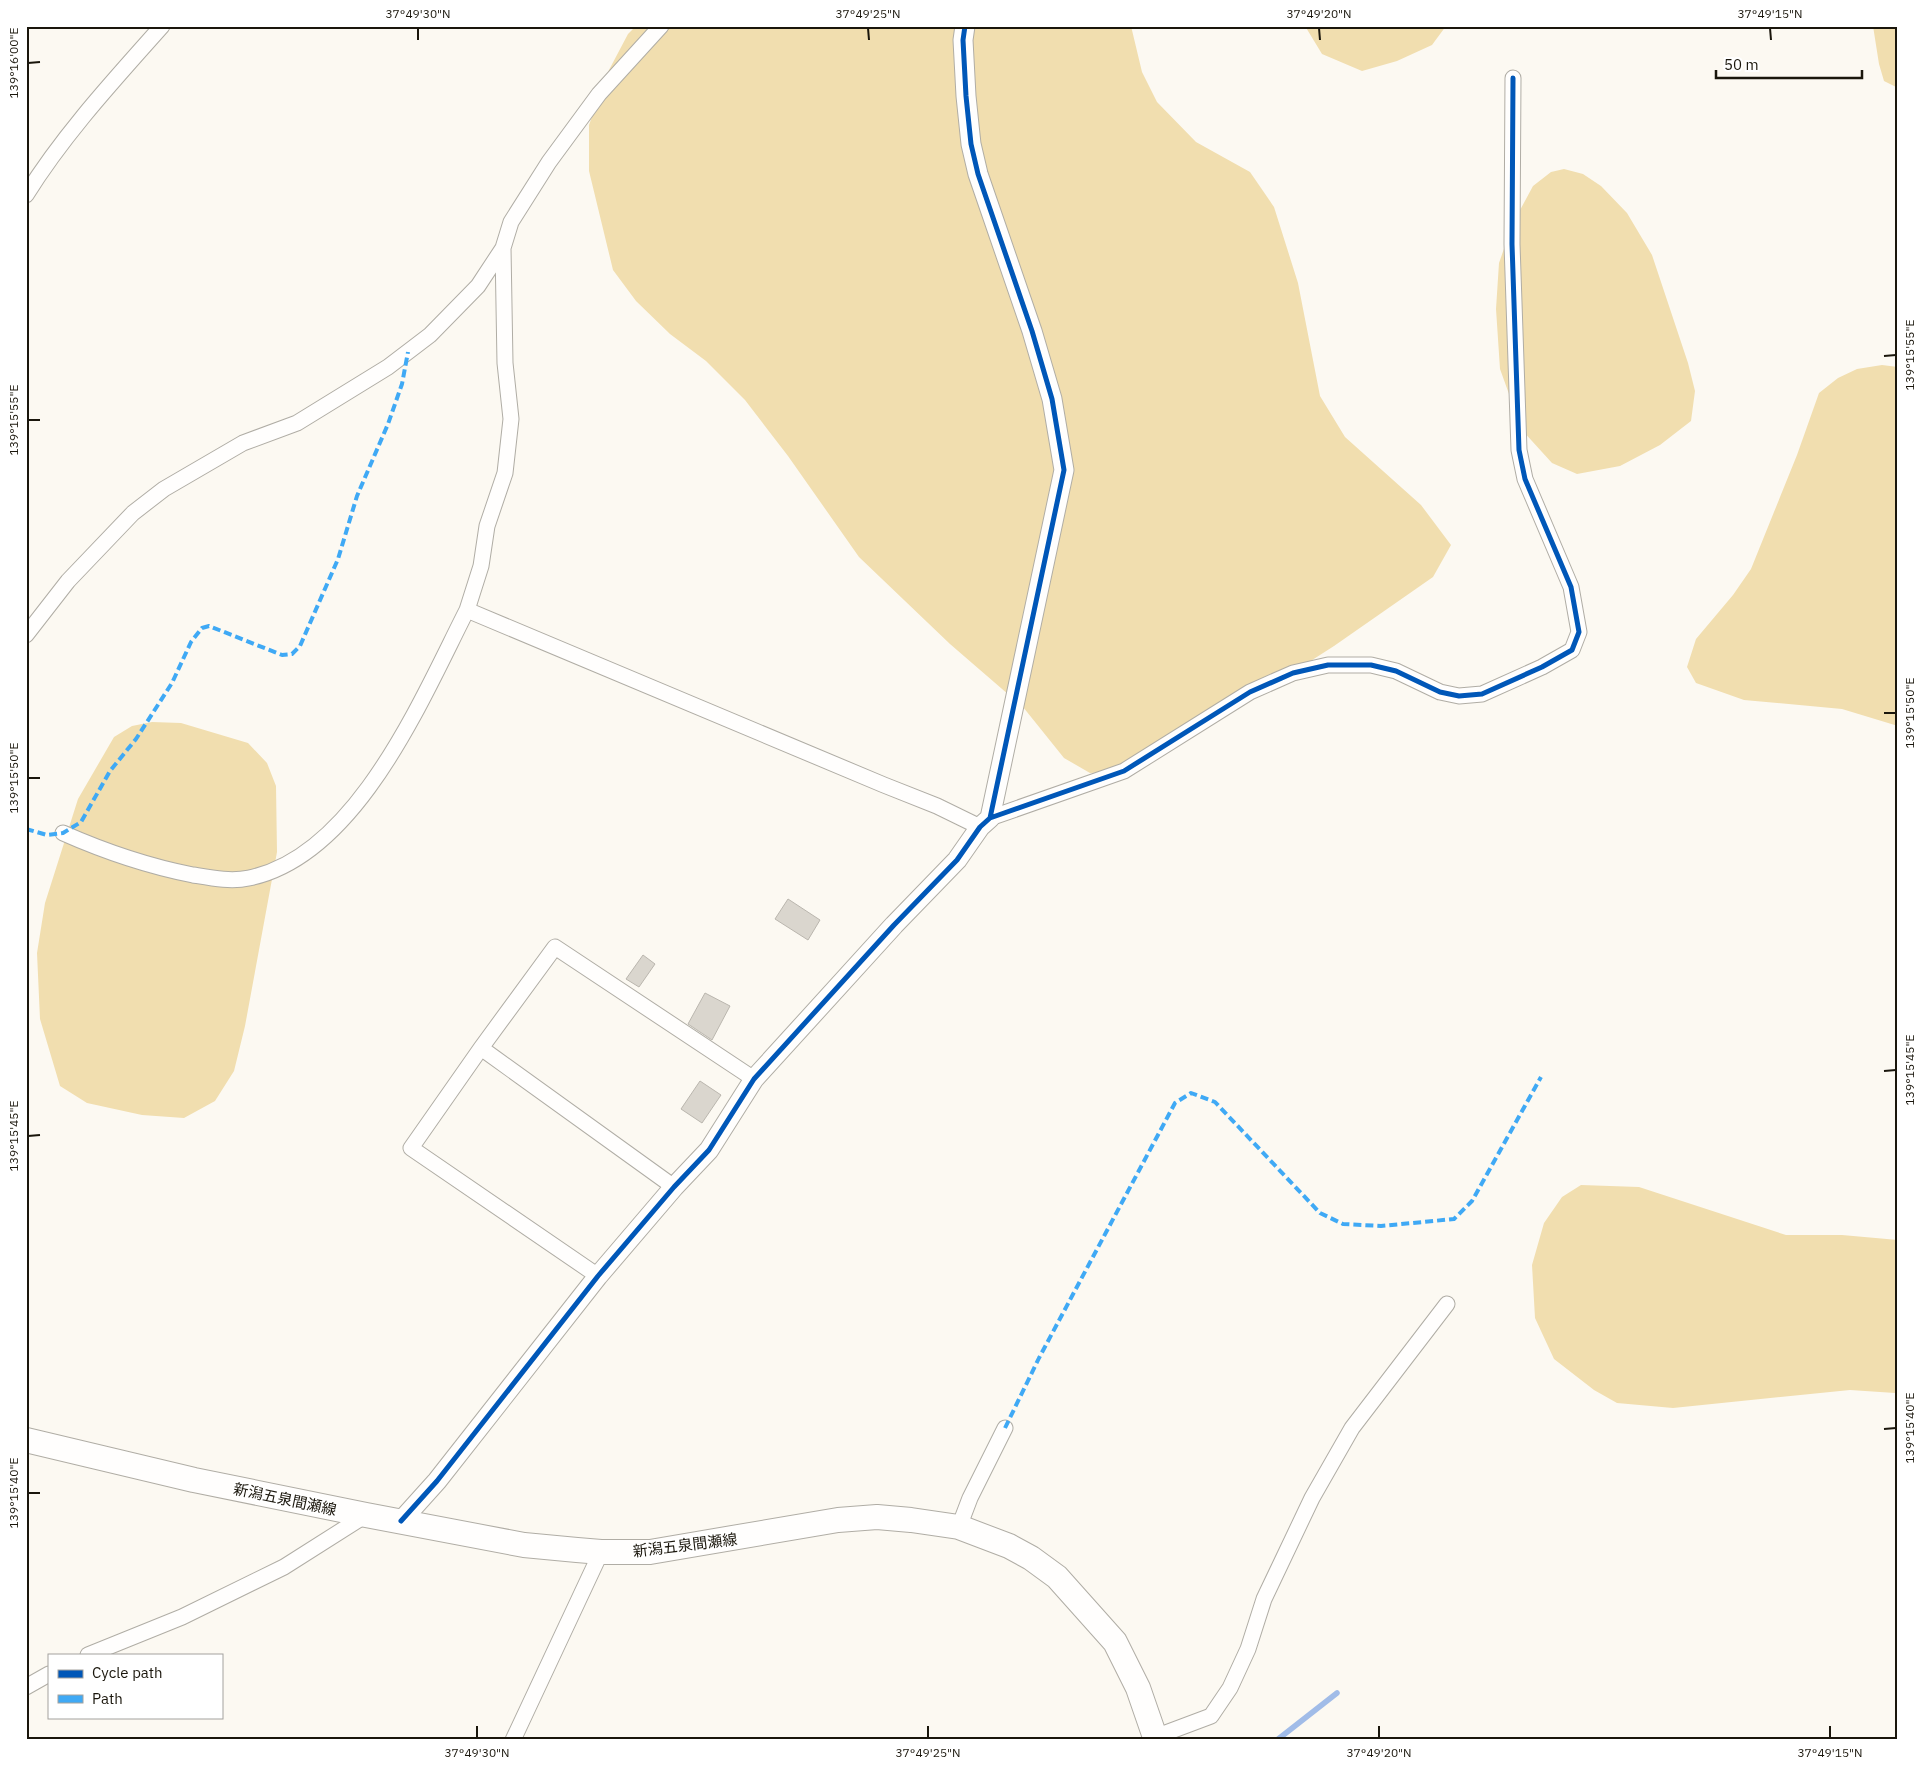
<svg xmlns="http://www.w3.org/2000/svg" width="1924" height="1766" viewBox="0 0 1924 1766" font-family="'IBM Plex Sans','Noto Sans JP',sans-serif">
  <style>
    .forest { fill: #f1deaf }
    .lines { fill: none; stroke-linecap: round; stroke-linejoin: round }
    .stream { stroke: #a1bce8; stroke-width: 5.5 }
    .building { fill: #dad6ce; stroke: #bab6ae }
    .minor-casing { stroke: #b0ada5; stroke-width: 17 }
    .tertiary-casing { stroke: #b0ada5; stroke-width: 21 }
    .primary-casing { stroke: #b0ada5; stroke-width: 26 }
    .minor { stroke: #fffefd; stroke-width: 15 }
    .tertiary { stroke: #fffefd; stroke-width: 19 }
    .primary { stroke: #fffefd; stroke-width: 24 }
    .quiet { stroke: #3fa9f5; stroke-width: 4; stroke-dasharray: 8 4; stroke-linecap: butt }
    .cycleway-casing { stroke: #fff; stroke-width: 8 }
    .cycleway { stroke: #0057b8; stroke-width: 5 }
    .ticks { fill: none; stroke: #1a160c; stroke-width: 2 }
    .labels { text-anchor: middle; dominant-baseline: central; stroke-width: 4.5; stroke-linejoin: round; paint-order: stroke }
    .street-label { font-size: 15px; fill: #1a160c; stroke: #fff }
    .neatline { fill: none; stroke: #1a160c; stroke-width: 2 }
    .ticks-label { font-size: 12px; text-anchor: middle; fill: #1a160c }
  </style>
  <rect width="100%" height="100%" fill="#fcf9f2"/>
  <path class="forest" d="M636,26H1131L1142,72L1157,102L1196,142L1250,172L1274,207L1298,283L1320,396L1345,437L1421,505L1451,545L1433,577L1334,646L1140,770L1090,773L1064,758L1023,707L950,644L859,557L788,456L745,400L706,361L670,334L636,301L613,270L589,171V125L609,70L628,34Z
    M1305,26H1446L1432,45L1397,61L1362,71L1322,54Z
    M1873,26H1898V88L1884,81L1879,64Z
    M1564,169L1583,174L1601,186L1627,213L1652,255L1688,363L1695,391L1691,421L1660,445L1620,466L1577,474L1552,463L1522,430L1500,369L1496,309L1499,263L1513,223L1533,186L1551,172Z
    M1882,365L1898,367V726L1842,709L1744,700L1696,683L1687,667L1696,639L1733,595L1751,569L1797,455L1819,393L1838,378L1857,369Z
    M152,722L181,723L248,743L267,763L276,786L277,852L245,1026L234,1071L215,1101L184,1118L142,1115L87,1103L60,1086L40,1019L37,953L45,903L78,799L114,737L132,726Z
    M1581,1185L1639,1187L1786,1235H1842L1898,1240V1395L1895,1393L1850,1390L1673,1408L1617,1403L1594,1390L1554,1359L1535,1318L1532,1265L1544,1223L1562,1197Z"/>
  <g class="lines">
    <path class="stream" d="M1277,1740L1337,1693"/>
  </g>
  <path class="building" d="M788,899L820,920L808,940L775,919Z
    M643,955L655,964L639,987L626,979Z
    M705,993L730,1006L712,1040L688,1024Z
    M700,1081L721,1095L702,1123L681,1109Z"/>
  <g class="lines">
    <g class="minor-casing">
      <path id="minor" d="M26,195C64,134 114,80 162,26
        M503,248L505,363L511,419L505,473L487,526L481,566L467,610L884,785L937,806L980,827
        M26,635L68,581L133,513L164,489L243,443L297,423L388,367L430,335L478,286L503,248L511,222L549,162L599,94L661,26
        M990,818L1124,771L1250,692L1293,673L1328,665H1371L1396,671L1440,692L1459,696L1482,694L1542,667L1572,650L1579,632L1571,587L1525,479L1519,450L1512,244L1513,78
        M63,833C106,852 147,866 193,875C211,878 231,882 249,878C357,856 422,698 467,610
        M481,1048L674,1187
        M598,1276L411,1148L481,1048L555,947L754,1079
        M959,1527L970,1498L1005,1428
        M88,1655L182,1617L284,1567L366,1515
        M26,1687L49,1674
        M1155,1737L1211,1716L1230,1688L1248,1649L1264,1599L1312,1498L1352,1428L1447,1304
        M513,1740L601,1552"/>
    </g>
    <g class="tertiary-casing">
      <path id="tertiary" d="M401,1521L437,1481L598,1276L674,1187L709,1150L754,1079L894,925L957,860L980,827L990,818L1064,470L1052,399L1032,331L978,174L971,144L966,96L963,40L965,26"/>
    </g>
    <g class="primary-casing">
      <path id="primary" d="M26,1440L194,1480L366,1515L524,1545L577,1550L601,1552H650L838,1520L877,1517L911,1520L959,1527L1009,1546L1031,1558L1057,1577L1115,1642L1138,1688L1156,1740"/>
    </g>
    <use href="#minor" class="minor"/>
    <use href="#tertiary" class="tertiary"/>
    <use href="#primary" class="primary"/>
    <path class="quiet" d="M26,829L47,835L63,833L81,822L110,771L136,739L172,683L191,642L202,628L209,626L282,655L292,654L300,646L338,559L357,496L388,424L402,384L408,352
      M1005,1428L1039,1358L1175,1103L1191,1093L1215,1102L1320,1213L1343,1224L1381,1226L1454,1219L1472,1201L1541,1077"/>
    <g class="cycleway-casing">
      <path id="cycleway" d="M990,818L1124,771L1250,692L1293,673L1328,665H1371L1396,671L1440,692L1459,696L1482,694L1542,667L1572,650L1579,632L1571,587L1525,479L1519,450L1512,244L1513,78
        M401,1521L437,1481L598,1276L674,1187L709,1150L754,1079L894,925L957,860L980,827L990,818L1064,470L1052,399L1032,331L978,174L971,144L966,96L963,40L965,26"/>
    </g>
    <use href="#cycleway" class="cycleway"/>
  </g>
  <path class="ticks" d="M418,28V40M868,28L869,40M1319,28L1320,40M1770,28L1771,40M28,63L40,62M1884,356L1896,355M28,420H40M1884,713H1896M28,778H40M1884,1071L1896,1070M28,1136L40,1135M1884,1429L1896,1428M28,1493H40M477,1726V1738M928,1726V1738M1379,1726V1738M1830,1726V1738"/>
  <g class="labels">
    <g class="street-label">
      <text transform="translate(285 1499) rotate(12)">新潟五泉間瀬線</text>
      <text transform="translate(685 1545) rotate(-7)">新潟五泉間瀬線</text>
    </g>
  </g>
  <rect width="1924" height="1766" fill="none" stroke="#ffffff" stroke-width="55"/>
  <rect x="48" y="1654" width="175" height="65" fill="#ffffff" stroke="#a3a29e"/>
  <rect x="58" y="1670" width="25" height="8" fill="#0057b8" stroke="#a3a29e"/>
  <text x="92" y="1678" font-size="15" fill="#1a160c">Cycle path</text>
  <rect x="58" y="1695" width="25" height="8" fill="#3fa9f5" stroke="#a3a29e"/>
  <text x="92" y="1704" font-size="15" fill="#1a160c">Path</text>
  <path d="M1716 70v8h146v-8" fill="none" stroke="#1a160c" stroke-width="2.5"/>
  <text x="1724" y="70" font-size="15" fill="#1a160c" stroke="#ffffff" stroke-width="4" paint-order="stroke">50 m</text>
  <rect x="28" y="28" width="1868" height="1710" class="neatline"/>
  <g class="ticks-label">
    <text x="418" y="18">37°49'30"N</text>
    <text x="868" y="18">37°49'25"N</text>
    <text x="1319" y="18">37°49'20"N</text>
    <text x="1770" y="18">37°49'15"N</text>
    <text transform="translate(14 63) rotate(-90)" y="4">139°16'00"E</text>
    <text transform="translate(1910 355) rotate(-90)" y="4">139°15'55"E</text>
    <text transform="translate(14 420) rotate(-90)" y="4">139°15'55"E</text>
    <text transform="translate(1910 713) rotate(-90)" y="4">139°15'50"E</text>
    <text transform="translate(14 778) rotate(-90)" y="4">139°15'50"E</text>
    <text transform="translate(1910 1070) rotate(-90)" y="4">139°15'45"E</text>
    <text transform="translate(14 1136) rotate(-90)" y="4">139°15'45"E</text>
    <text transform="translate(1910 1428) rotate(-90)" y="4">139°15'40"E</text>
    <text transform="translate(14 1493) rotate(-90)" y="4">139°15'40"E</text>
    <text x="477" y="1757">37°49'30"N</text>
    <text x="928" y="1757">37°49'25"N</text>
    <text x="1379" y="1757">37°49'20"N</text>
    <text x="1830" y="1757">37°49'15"N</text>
  </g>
</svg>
